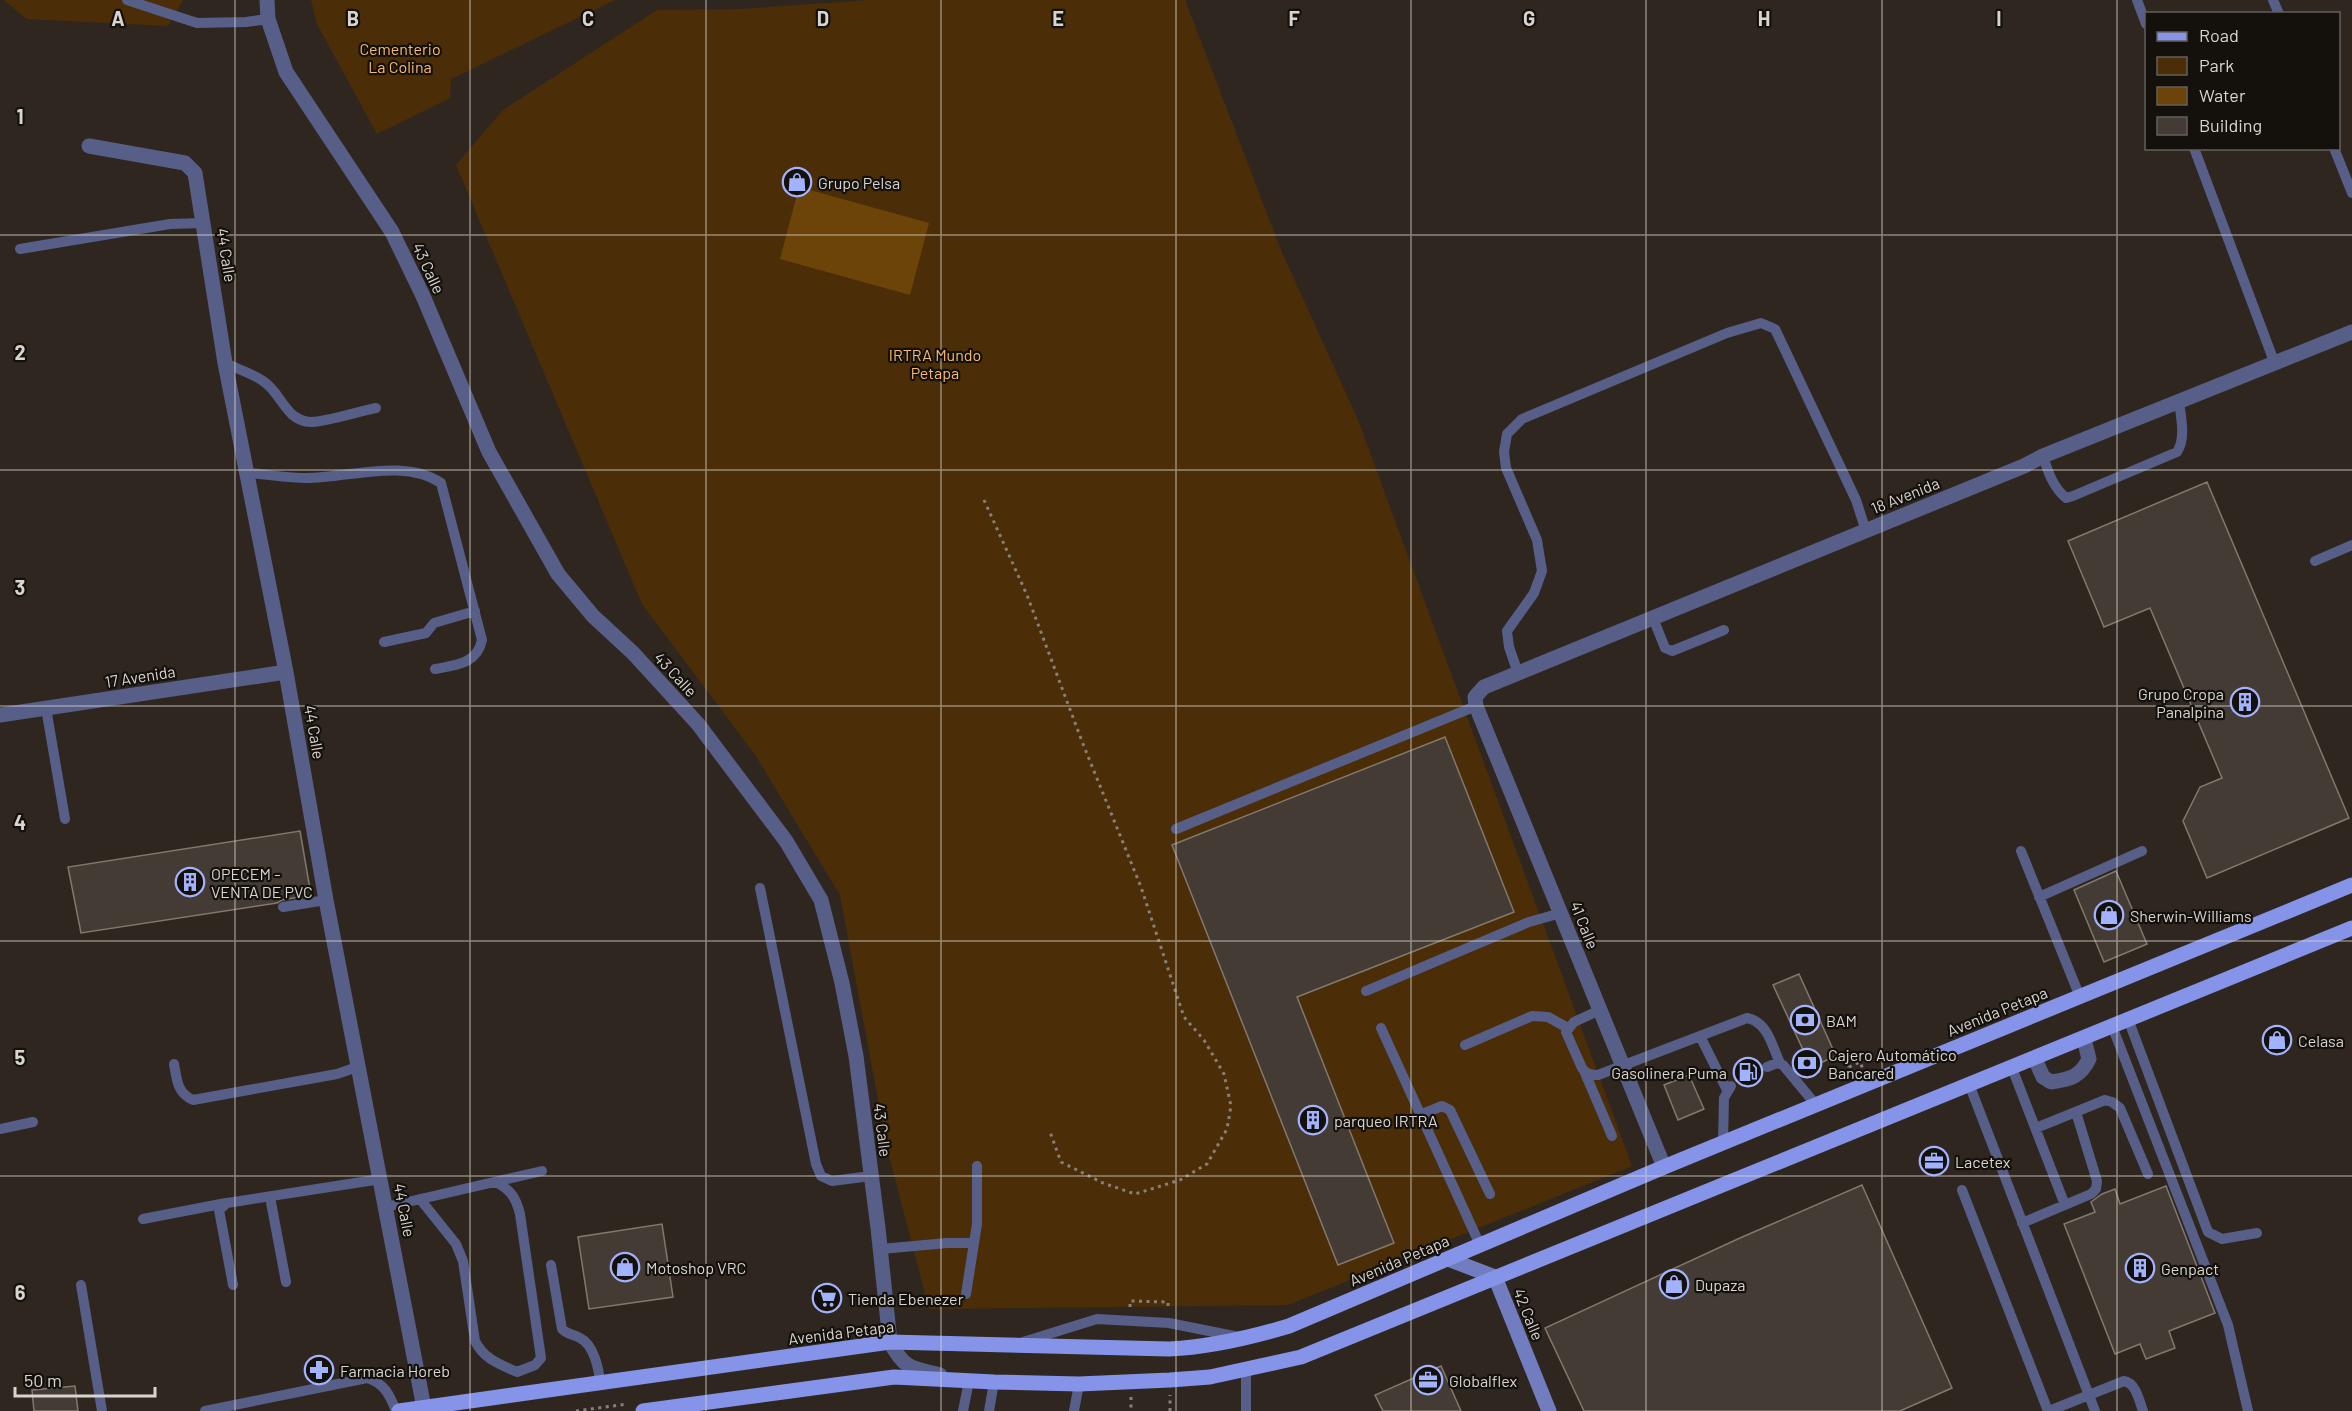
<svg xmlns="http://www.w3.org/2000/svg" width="2352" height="1411" viewBox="0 0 2352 1411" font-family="Barlow,sans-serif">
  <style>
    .green { fill: #4b2e07 }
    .water { fill: #6c4409 }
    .building { fill: #443c34; stroke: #81786f; stroke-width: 1.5 }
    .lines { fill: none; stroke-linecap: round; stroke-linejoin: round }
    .path { stroke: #87807a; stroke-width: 3; stroke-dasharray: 3 4.5; stroke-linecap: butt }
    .lane { stroke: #575f88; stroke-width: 10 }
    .street { stroke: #575f88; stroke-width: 15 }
    .secondary { stroke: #717dbe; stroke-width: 15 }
    .primary { stroke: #8594e8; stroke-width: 15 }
    .grid { fill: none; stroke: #d9d4cf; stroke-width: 1.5; stroke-opacity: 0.55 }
    .labels { text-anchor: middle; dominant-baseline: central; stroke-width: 4.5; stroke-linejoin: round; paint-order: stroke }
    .park-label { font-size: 16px; fill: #f9b96f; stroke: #14110d }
    .poi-label { font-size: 16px; fill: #d9d4cf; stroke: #14110d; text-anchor: start }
    .street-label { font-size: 16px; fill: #d9d4cf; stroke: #14110d }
    .grid-label { font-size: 20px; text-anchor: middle; font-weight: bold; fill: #d9d4cf; stroke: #14110d; stroke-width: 4.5; stroke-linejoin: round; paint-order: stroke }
  </style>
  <rect width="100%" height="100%" fill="#2f271f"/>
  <path class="green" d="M4,0H183L168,26L26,19Z
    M311,0H615L451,79L450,98L377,134L317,24Z
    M870,0H1185L1281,250L1358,420L1632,1166L1288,1305L929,1309L887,1148L840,895L756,756L642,604L456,165L503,110L657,10L741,9Z"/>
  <path class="water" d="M799,187L929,223L910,295L780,259Z"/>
  <path class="building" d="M2207,482L2349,818L2207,878L2183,821L2200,787L2222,778L2150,608L2104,627L2068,541Z
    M1445,737L1514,912L1297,997L1394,1243L1338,1265L1172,845Z
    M300,831L311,895L282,900L277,903L81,933L68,867Z
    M2116,871L2147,944L2104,962L2074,890Z
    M1799,974L1836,1056L1811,1067L1773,985Z
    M1689,1075L1704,1109L1678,1120L1664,1085Z
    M1862,1185L1952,1388L1900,1411H1584L1545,1328L1740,1238Z
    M2166,1186L2215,1313L2169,1331L2175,1348L2146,1359L2140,1344L2115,1354L2064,1224L2095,1212L2091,1202L2102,1194L2115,1189L2120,1204Z
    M662,1224L673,1297L589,1309L578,1237Z
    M1441,1366L1461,1411H1383L1375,1395Z
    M75,1386L78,1411H34L32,1390Z"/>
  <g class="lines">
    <path class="path" d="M984,500L1027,595L1083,744L1141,887L1184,1017L1204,1040L1224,1074L1231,1106L1227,1129L1207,1164L1180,1180L1135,1194L1103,1183L1061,1162L1050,1132
      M1852,1074L1849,1067L1860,1062L1863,1069
      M1130,1307V1301L1168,1302V1309
      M1131,1397V1411
      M576,1411L628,1404
      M1170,1411V1395"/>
    <path class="lane" d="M127,0L197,23L246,22L268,19
      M2137,0L2146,24
      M2273,0L2279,14
      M2194,148L2275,364
      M2334,148L2352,193
      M20,249L170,224L204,223
      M225,363C237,369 252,373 263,381C282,393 285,421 311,422C326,422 360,411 376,408
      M2043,456C2048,472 2053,487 2066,498L2073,496L2177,452C2186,439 2181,417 2179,402
      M247,473C266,474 287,478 306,478C349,478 404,458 441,483L482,640C477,664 456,665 435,669
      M2315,561L2352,545
      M1653,618L1665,648L1672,651L1724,630
      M384,642L426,633L434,623L475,611
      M1518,673L1509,647L1507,631L1534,593L1542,571L1537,540L1506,468L1504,452L1507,434L1522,419L1727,333L1761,323L1775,329L1856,500L1866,531
      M46,708L65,819
      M1176,829L1476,706
      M2021,851L2080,997
      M760,888L816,1164L821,1176L832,1181L871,1176
      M2039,897L2142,851
      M283,907L326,900
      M1366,991L1529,922L1561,913
      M1600,1010L1574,1022L1566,1032L1582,1068C1586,1074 1591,1075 1598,1075L1747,1018C1768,1022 1772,1046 1780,1063
      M2128,1019L2208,1232L2222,1239L2257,1233
      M2112,1026L2228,1325L2248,1411
      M1381,1028L1480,1245
      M1700,1036L1727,1090
      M1465,1045L1532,1016L1548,1017L1568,1028
      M174,1064C177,1080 177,1093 193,1100L337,1074L360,1066
      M1767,1067L1777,1063L1783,1065L1816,1105
      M2012,1068L2065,1205
      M1585,1073L1612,1136
      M1969,1084L2095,1411
      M1420,1115L1442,1106L1450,1110L1490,1194
      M2036,1128L2105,1100L2112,1102L2120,1108L2148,1174
      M0,1129L33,1122
      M1723,1143L1724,1098L1731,1086
      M1962,1190L2048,1411
      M270,1197L286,1282
      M420,1199L456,1244L463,1261L475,1341C484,1359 499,1364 517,1372L535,1365L541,1358L520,1214C516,1198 511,1190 496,1182
      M386,1207L542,1171
      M143,1219L226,1203
      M2022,1223L2091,1194L2096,1189L2097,1181L2076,1112
      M881,1249L947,1243H974L977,1224V1166
      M551,1265L562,1329C568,1335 573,1334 580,1338C594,1345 599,1369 600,1383
      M81,1285L102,1411
      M233,1285L219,1210L227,1203L381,1179
      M966,1294L974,1243
      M1023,1342L1097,1319L1169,1323L1239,1337
      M205,1411L367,1378C384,1383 390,1395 396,1411
      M963,1411L969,1381
      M989,1411L994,1382
      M1074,1411L1079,1384
      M1246,1411V1370
      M2049,1411L2124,1381C2136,1383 2139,1400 2143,1411"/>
    <path class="street" d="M267,0L268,19L286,72L392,232L423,296L489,452L558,574L593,616L633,653L698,724L786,841L821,900L842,983L856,1056L878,1228L890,1342C905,1370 912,1368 940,1375
      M89,146L185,163L195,173L225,363L286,672L326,900L424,1408
      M0,715L286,672
      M2035,1059L2043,1077L2051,1082C2071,1079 2080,1077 2089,1059L2084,1039
      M1664,1167L1476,706L1475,697L1484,687L2024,466L2043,456L2352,332"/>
    <path class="secondary" d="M1448,1259L1495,1277L1549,1411"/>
    <path class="primary" d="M399,1411L890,1342L1169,1349C1211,1347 1249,1338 1289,1326L1664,1167L2352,885
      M643,1411L894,1377L994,1382L1079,1384L1170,1380L1210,1377L1301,1357L2352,928"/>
  </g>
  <path class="grid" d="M235,0V1411M470,0V1411M706,0V1411M941,0V1411M1176,0V1411M1411,0V1411M1646,0V1411M1882,0V1411M2117,0V1411M0,235H2352M0,470H2352M0,706H2352M0,941H2352M0,1176H2352"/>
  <defs>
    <g id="shop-ring" transform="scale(1.5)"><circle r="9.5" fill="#14110d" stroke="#a3b2fd" stroke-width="1.5"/><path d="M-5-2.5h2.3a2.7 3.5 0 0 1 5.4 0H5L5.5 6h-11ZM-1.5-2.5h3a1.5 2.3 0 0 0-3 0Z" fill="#a3b2fd"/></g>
    <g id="building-ring" transform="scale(1.5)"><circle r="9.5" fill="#14110d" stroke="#a3b2fd" stroke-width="1.5"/><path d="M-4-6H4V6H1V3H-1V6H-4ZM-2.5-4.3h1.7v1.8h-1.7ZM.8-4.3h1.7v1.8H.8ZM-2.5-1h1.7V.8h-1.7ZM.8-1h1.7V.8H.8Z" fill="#a3b2fd"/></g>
    <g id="bank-ring" transform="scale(1.5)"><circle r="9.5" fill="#14110d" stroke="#a3b2fd" stroke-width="1.5"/><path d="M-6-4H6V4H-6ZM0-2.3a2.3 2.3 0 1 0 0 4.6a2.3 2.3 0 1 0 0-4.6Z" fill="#a3b2fd"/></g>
    <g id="fuel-ring" transform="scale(1.5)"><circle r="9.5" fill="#14110d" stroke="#a3b2fd" stroke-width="1.5"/><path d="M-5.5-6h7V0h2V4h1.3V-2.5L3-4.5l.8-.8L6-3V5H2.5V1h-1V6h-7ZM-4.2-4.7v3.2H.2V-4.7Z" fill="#a3b2fd"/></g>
    <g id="office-ring" transform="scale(1.5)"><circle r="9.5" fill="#14110d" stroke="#a3b2fd" stroke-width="1.5"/><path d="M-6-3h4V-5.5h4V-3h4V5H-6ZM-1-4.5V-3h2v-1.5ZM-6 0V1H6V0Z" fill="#a3b2fd"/></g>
    <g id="supermarket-ring" transform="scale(1.5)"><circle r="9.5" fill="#14110d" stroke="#a3b2fd" stroke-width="1.5"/><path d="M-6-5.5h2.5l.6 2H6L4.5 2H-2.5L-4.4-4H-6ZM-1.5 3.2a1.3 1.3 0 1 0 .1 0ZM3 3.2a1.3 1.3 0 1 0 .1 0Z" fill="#a3b2fd"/></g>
    <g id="pharmacy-ring" transform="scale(1.5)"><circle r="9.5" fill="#14110d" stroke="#a3b2fd" stroke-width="1.5"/><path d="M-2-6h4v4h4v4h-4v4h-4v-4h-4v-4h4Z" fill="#a3b2fd"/></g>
  </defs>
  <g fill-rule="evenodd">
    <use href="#shop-ring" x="797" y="182"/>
    <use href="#building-ring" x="2245" y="702"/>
    <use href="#building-ring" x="190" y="882"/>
    <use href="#shop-ring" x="2109" y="915"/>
    <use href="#bank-ring" x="1805" y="1020"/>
    <use href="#shop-ring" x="2277" y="1040"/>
    <use href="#bank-ring" x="1807" y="1063"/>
    <use href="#fuel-ring" x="1748" y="1072"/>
    <use href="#building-ring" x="1313" y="1120"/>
    <use href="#office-ring" x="1934" y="1161"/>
    <use href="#shop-ring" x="625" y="1267"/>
    <use href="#building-ring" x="2140" y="1268"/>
    <use href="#shop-ring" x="1674" y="1284"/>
    <use href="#supermarket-ring" x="827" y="1298"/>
    <use href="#pharmacy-ring" x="319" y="1370"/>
    <use href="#office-ring" x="1428" y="1380"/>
  </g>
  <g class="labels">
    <g class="park-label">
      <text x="400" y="48">Cementerio<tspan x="400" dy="18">La Colina</tspan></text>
      <text x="935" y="354">IRTRA Mundo<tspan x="935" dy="18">Petapa</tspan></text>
    </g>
    <g class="poi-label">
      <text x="818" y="182">Grupo Pelsa</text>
      <text x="2224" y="693" text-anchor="end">Grupo Cropa<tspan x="2224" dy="18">Panalpina</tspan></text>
      <text x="211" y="873">OPECEM -<tspan x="211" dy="18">VENTA DE PVC</tspan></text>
      <text x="2130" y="915">Sherwin-Williams</text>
      <text x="1826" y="1020">BAM</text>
      <text x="2298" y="1040">Celasa</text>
      <text x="1828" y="1054">Cajero Automático<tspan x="1828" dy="18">Bancared</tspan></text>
      <text x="1727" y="1072" text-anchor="end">Gasolinera Puma</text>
      <text x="1334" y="1120">parqueo IRTRA</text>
      <text x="1955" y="1161">Lacetex</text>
      <text x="646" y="1267">Motoshop VRC</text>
      <text x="2161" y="1268">Genpact</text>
      <text x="1695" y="1284">Dupaza</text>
      <text x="848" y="1298">Tienda Ebenezer</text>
      <text x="340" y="1370">Farmacia Horeb</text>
      <text x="1449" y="1380">Globalflex</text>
    </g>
    <g class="street-label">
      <text transform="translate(227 255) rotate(81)">44 Calle</text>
      <text transform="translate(429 268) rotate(65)">43 Calle</text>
      <text transform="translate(1905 495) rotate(-22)">18 Avenida</text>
      <text transform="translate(676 674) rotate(47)">43 Calle</text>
      <text transform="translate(140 676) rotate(-9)">17 Avenida</text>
      <text transform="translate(315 732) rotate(80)">44 Calle</text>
      <text transform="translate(1585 925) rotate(68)">41 Calle</text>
      <text transform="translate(1997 1011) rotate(-22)">Avenida Petapa</text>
      <text transform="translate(883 1130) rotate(83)">43 Calle</text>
      <text transform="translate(405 1210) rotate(79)">44 Calle</text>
      <text transform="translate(1399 1260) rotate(-23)">Avenida Petapa</text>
      <text transform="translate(1529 1314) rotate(68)">42 Calle</text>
      <text transform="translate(841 1332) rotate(-7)">Avenida Petapa</text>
    </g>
  </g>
  <g class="grid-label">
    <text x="118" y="26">A</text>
    <text x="353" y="26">B</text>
    <text x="588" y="26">C</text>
    <text x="823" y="26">D</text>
    <text x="1058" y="26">E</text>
    <text x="1294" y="26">F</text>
    <text x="1529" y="26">G</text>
    <text x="1764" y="26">H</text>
    <text x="1999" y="26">I</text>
    <text x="20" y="124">1</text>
    <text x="20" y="360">2</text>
    <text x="20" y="595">3</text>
    <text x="20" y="830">4</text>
    <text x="20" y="1065">5</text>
    <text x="20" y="1300">6</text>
  </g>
  <rect x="2145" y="12" width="195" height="138" fill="#14110d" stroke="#635f5b" stroke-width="1.5"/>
  <rect x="2157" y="32" width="30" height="9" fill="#8594e8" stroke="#635f5b" stroke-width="1.5"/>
  <text x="2199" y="42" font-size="18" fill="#d9d4cf">Road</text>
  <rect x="2157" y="57" width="30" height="18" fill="#4b2e07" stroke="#635f5b" stroke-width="1.5"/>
  <text x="2199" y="72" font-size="18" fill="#d9d4cf">Park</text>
  <rect x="2157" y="87" width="30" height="18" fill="#6c4409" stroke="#635f5b" stroke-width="1.5"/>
  <text x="2199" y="102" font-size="18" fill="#d9d4cf">Water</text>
  <rect x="2157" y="117" width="30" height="18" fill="#443c34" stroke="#635f5b" stroke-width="1.5"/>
  <text x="2199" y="132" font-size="18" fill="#d9d4cf">Building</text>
  <path d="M15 1387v9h140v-9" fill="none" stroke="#d9d4cf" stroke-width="3"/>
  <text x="24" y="1387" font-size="18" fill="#d9d4cf" stroke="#14110d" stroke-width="4.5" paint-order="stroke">50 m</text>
</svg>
